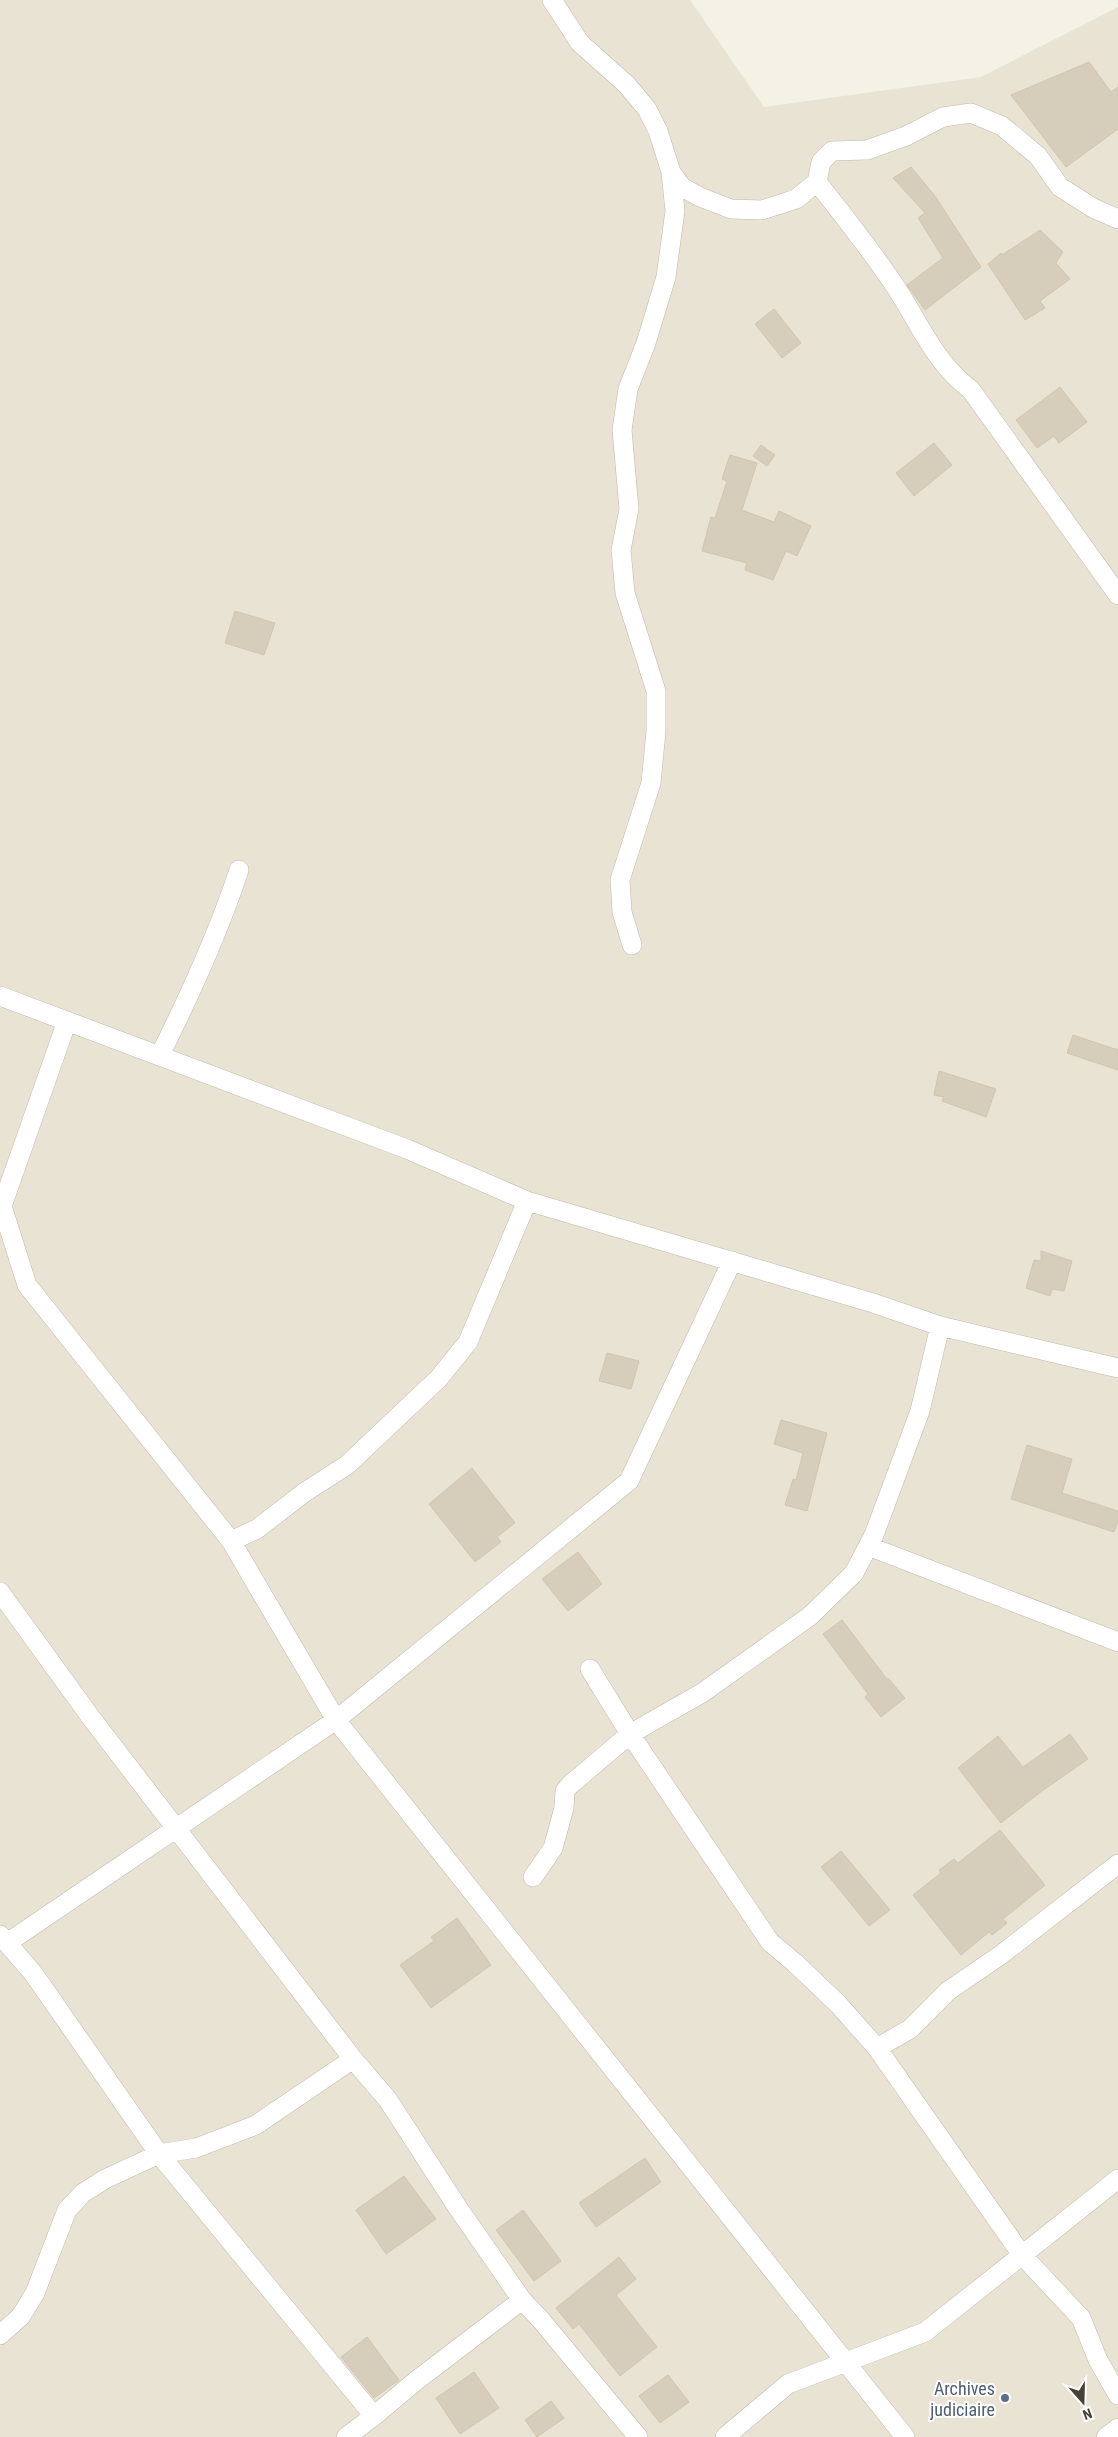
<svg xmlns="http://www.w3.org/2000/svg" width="1118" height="2437" viewBox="0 0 1118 2437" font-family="'Roboto Condensed',sans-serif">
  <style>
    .residential { fill: #e9e3d4 }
    .building { fill: #d7cdbb; stroke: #d2c5ae }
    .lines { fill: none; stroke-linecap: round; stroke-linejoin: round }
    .street-casing { stroke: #c0b9a9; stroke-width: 20 }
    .street { stroke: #fff; stroke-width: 19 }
    .service-dot { fill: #5c6f8a; stroke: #fff; stroke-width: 2 }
    .labels { text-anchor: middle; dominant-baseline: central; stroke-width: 4; stroke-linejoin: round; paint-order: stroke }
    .service-label { font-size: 18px; fill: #4e5e75; stroke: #fff; text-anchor: end }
  </style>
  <rect width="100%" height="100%" fill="#f4f1e7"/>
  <path class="residential" d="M0,0H690L764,107L981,77L1118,7V2437H0Z"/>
  <path class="building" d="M1089,62L1111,92L1118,87V129L1066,167L1011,95Z
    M911,167L935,196L981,267L925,310L907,285L943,258L918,218L925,213L893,178Z
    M1040,230L1063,252L1056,263L1070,279L1040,301L1045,308L1025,320L988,264L1001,253L1002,255Z
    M774,309L801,343L782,358L755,324Z
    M1060,387L1087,422L1059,443L1054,436L1037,448L1016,420Z
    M934,443L952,465L914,496L896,473Z
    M761,445L775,455L767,466L753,456Z
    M730,455L757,463L742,510L774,522L779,511L811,526L797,556L786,551L773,580L745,570L747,563L702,551L711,517L715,518L727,481L722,479Z
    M235,611L275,623L264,655L225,643Z
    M1073,1035L1118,1050V1070L1067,1053Z
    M939,1071L996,1089L986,1117L942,1101L944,1097L934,1095Z
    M1041,1251L1072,1261L1064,1291L1052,1289L1050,1296L1026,1288L1034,1260L1041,1261Z
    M607,1353L639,1361L631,1389L599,1381Z
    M781,1420L827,1433L807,1511L785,1505L793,1479L796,1480L803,1453L774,1444Z
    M1027,1445L1072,1459L1062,1493L1118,1511V1521L1114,1532L1011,1499Z
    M472,1468L515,1523L497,1537L501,1542L475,1562L429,1504Z
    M578,1552L602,1584L568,1611L542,1579Z
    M842,1620L887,1679L888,1678L905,1698L881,1717L865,1697L868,1694L823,1634Z
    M1070,1734L1088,1759L1042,1791L1001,1823L958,1768L998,1736L1023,1767Z
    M1000,1830L1045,1885L1003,1919L1007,1923L992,1935L989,1932L961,1955L913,1895L941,1873L939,1870L954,1859L958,1863Z
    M841,1851L890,1910L869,1926L821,1867Z
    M457,1918L491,1965L431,2008L400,1965L434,1941L431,1937Z
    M645,2158L661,2182L596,2227L579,2203Z
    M404,2176L436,2219L386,2254L356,2210Z
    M523,2210L561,2261L534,2281L496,2230Z
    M619,2257L636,2279L616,2295L657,2347L620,2376L579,2324L573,2329L556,2308Z
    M367,2337L399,2380L374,2398L341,2357Z
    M474,2372L499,2408L460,2434L436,2398Z
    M668,2375L689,2402L660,2423L639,2396Z
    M551,2401L564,2418L537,2437L525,2420Z"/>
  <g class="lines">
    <g class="street-casing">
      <path id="street" d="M552,0L580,43L627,85L647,109L658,131L671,172L682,187L700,197L731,209L762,210L796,199L817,182L821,162L832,151L867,150L906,136L943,117L971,113L1002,126L1038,156L1060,187L1093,208L1118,219
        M817,182C844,216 871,250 895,286C920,324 934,362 971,390L1118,595
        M632,945L622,912L620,880L651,783L656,731V691L625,593L621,550L629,509L622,430L628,389L646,343L666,277L675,211L671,172
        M0,996L407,1149L527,1201L873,1303L940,1326L1118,1368
        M67,1021L2,1206L27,1285L231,1541L336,1720L905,2437
        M160,1055C190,995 218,934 239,870
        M231,1541L257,1529L305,1492L347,1465L439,1378L468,1342L527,1201
        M868,1546L1118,1642
        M0,1592L92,1719L353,2059L388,2100L458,2208L522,2300L541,2320L638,2437
        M590,1669L630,1734L770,1942L795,1963L838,2004L877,2048L1022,2255L1081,2318L1098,2360L1118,2395
        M533,1877L553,1848L564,1808L565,1791L570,1785L630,1734L702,1693L810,1616L854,1573L874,1535L920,1411L940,1326
        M0,1935L33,1973L159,2154L374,2416
        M7,1943L336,1720L629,1481L732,1261
        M877,2048L910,2029L948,1991L1002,1954L1118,1864
        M0,2335L21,2316L35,2293L67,2210L83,2193L105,2179L159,2154L196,2148L256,2125L353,2059
        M346,2437L374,2416L417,2380L522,2300
        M725,2437L788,2384L925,2332L1118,2179
        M1106,2437L1118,2428"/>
    </g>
    <use href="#street" class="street"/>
  </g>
  <circle class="service-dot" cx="1005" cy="2398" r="5"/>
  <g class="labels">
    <g class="service-label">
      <text x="995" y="2388">Archives<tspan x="995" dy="21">judiciaire</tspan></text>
    </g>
  </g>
  <g transform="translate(1083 2402) rotate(160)" stroke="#ffffff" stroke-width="4" paint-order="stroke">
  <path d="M0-4L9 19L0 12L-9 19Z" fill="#484135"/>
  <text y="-8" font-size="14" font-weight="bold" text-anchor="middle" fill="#484135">N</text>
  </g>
</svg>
